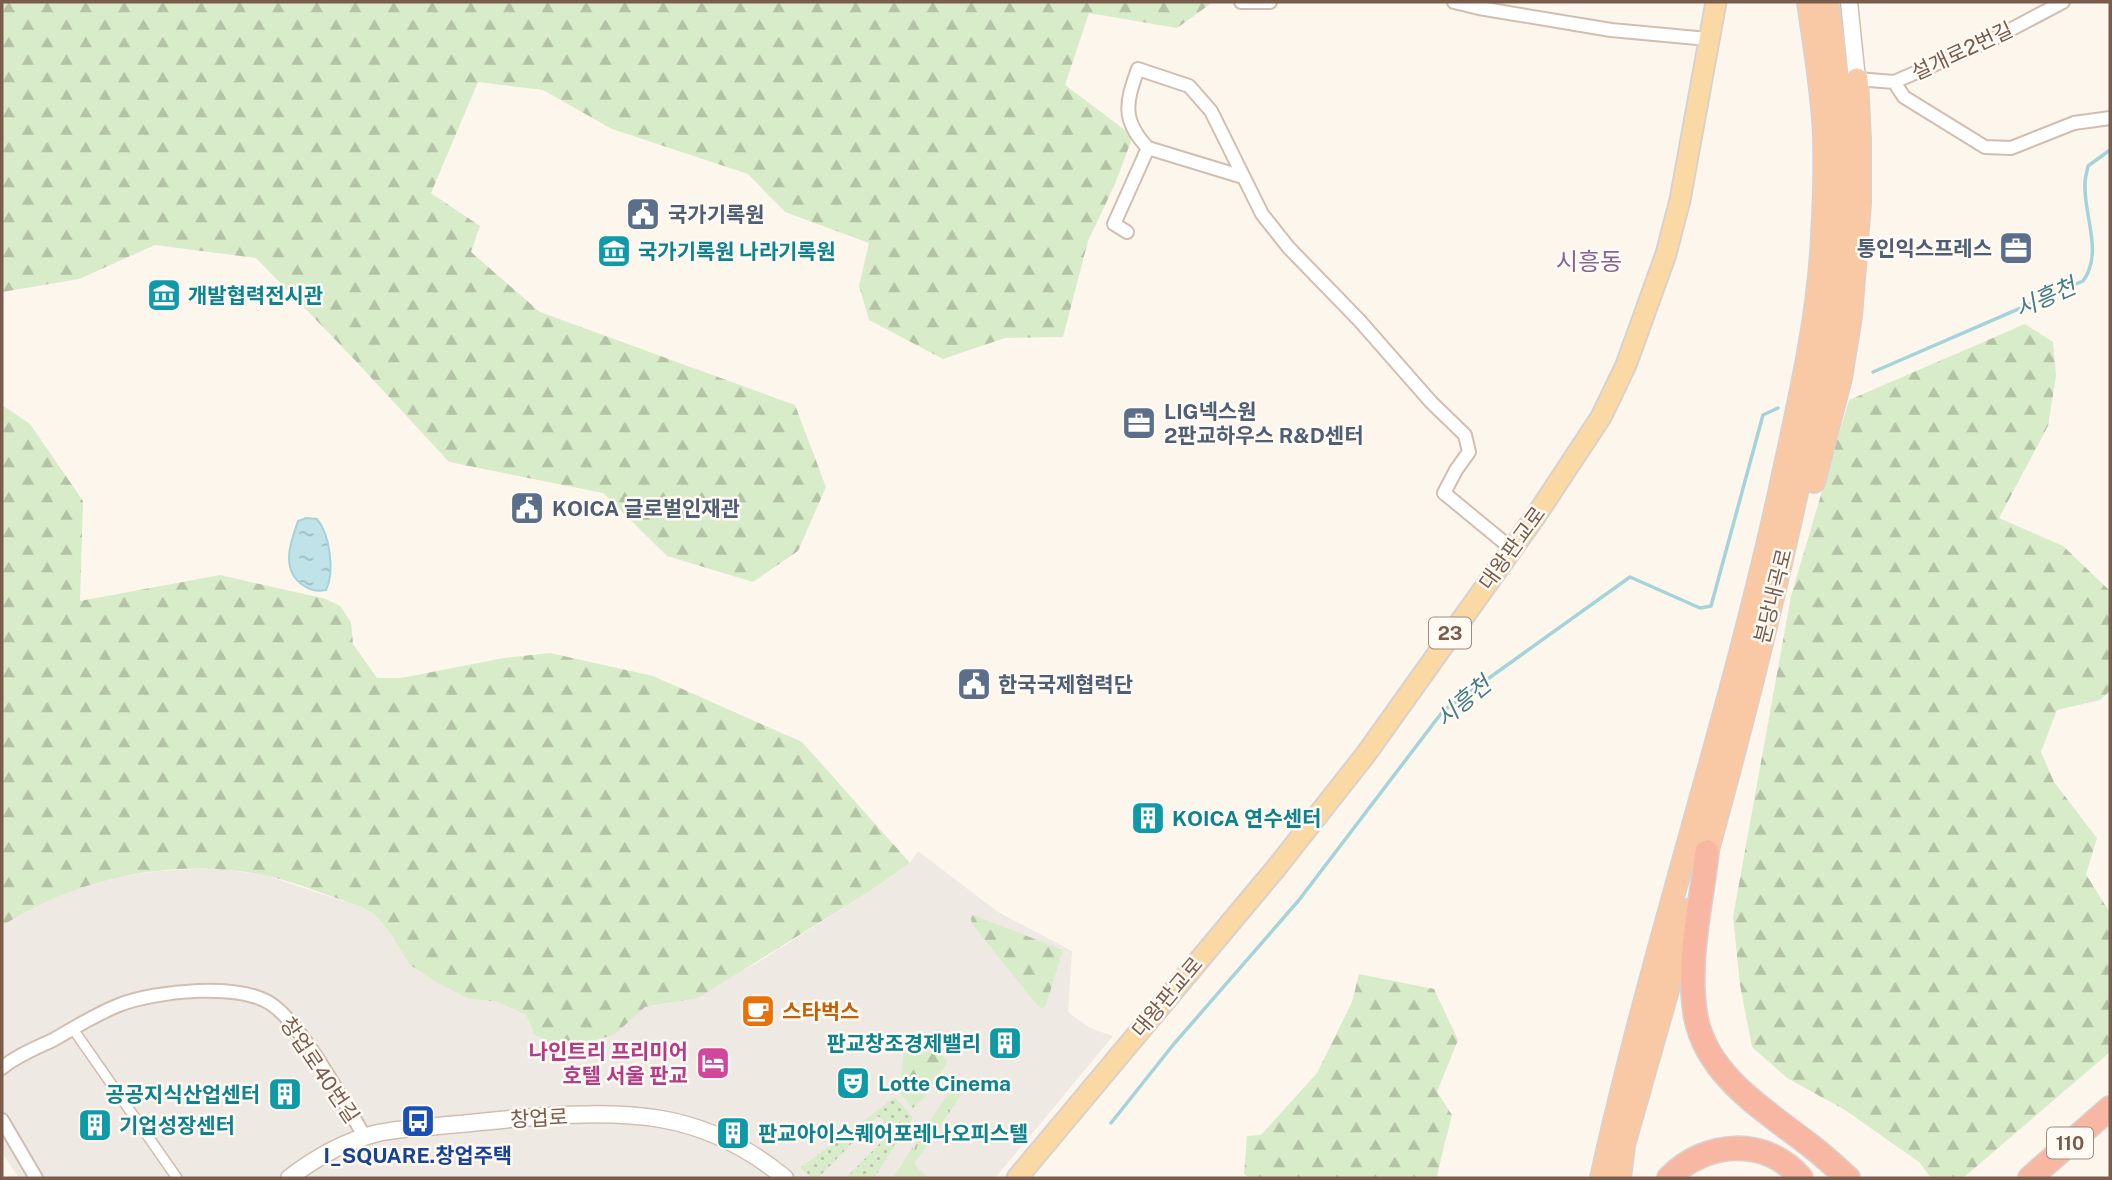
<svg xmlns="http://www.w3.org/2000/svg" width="2112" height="1180" viewBox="0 0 2112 1180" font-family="'Public Sans','Noto Sans KR',sans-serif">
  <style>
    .industrial { fill: #efe9e4 }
    .grass { fill: url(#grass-dots) }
    .forest { fill: url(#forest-firs) }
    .park { fill: url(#park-tufts) }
    .water { fill: url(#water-ripples); stroke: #a5d3da; stroke-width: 2 }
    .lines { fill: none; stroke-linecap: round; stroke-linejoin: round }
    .stream { stroke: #a5d3da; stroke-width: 3.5 }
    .pedestrian-casing { stroke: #d1beb0; stroke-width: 12 }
    .minor-casing { stroke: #d1beb0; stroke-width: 16 }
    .tertiary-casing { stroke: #d1beb0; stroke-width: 19 }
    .primary-casing { stroke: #dad1cd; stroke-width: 23 }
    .trunk-casing { stroke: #dad1cd; stroke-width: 24 }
    .motorway-casing { stroke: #dad1cd; stroke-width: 26 }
    .pedestrian { stroke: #fff; stroke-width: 9 }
    .minor { stroke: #fff; stroke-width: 12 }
    .tertiary { stroke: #fff; stroke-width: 16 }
    .primary { stroke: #fbd9a5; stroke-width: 19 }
    .trunk { stroke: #f9c8a4; stroke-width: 21 }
    .motorway { stroke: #f7b7a3; stroke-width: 23 }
    .labels { text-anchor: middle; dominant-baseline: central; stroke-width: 5; stroke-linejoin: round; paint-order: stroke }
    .shield { fill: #fffaf3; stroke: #a28b7f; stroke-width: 2 }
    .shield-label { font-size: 19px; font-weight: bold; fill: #7a5c4d }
    .street-label { font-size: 21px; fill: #7a5c4d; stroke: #fffaf3 }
    .service-label { font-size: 21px; font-weight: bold; fill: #4e5e75; stroke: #fffaf3; text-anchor: start }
    .culture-label { font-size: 21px; font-weight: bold; fill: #0d838f; stroke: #fffaf3; text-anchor: start }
    .food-label { font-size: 21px; font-weight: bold; fill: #c56008; stroke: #fffaf3; text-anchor: start }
    .hotel-label { font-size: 21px; font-weight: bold; fill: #b23c85; stroke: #fffaf3; text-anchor: end }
    .transit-label { font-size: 21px; font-weight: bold; fill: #164399; stroke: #fffaf3 }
    .water-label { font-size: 23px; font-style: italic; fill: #437c86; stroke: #fffaf3 }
    .quarter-label { font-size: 24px; fill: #846695; stroke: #fffaf3 }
  </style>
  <defs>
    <pattern id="grass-dots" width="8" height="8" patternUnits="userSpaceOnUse" patternTransform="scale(1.75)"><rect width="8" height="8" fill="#d8ecc9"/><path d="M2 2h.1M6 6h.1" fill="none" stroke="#b4c2a5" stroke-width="1.8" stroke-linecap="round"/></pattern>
    <pattern id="forest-firs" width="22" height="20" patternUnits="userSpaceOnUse" patternTransform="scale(1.75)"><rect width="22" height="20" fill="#d8ecc9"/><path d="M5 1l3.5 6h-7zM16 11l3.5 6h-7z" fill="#b4c2a5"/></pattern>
    <pattern id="park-tufts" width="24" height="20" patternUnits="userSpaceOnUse" patternTransform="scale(1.75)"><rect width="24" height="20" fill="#d8ecc9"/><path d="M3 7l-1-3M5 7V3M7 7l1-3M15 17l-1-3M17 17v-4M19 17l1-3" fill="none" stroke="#b4c2a5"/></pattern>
    <pattern id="water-ripples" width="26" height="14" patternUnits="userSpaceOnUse" patternTransform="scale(1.75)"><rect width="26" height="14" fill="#bfe3e8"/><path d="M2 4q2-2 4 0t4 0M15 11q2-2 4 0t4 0" fill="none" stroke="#a0bbbe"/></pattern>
  </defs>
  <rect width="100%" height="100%" fill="#fdf6ec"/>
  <path class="industrial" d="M918,851L998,912L1072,951L1068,1012L1090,1028L1113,1036L995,1178H19L2,1153V926L22,913L61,894L100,880L158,871L214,868L265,875L361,907L374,914L389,931L409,964L434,981L467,997L497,1002L526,1015L534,1034L633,1017L645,1007L671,1003L752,966L870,891L910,863Z"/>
  <path class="grass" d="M895,1097L913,1118L874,1178H846L893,1130L878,1116L818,1178H813L800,1168Z"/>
  <path class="forest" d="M2,2H1213L1177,28L1089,13L1065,85L1133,136L1115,184L1088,241L1063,337L1005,338L943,359L869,320L859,286L869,243L785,212L748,174L612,129L543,90L478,82L431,193L480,226L471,252L540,312L795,405L826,487L798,551L753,582L667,556L603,493L449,462L352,357L256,258L155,245L79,279L2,292Z
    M2025,324L2053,342L2056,376L2048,426L1999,518L2063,546L2110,591V691L2100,700L2057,710L2041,752L2054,782L2097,838L2086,874L2110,913V1052L1963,1178H1931L1919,1162L1845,1110L1787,1078L1752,1047L1740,985L1733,917L1791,596L1849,400Z
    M2,405L30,424L83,501L80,601L220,575L326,599L340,606L351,622L353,644L377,678H401L504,658L550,653L653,676L802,742L910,863L870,891L698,998L645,1007L614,1035L594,1040L554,1045L534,1034L526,1015L497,1002L467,998L434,981L409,964L389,931L374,914L361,907C329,896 296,882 264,875C175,857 77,877 2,926Z
    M973,915L1063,950L1046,1005L1042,1009L1037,1005L972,924L971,918Z
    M1359,974L1434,989L1458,1040L1437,1092L1452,1115L1437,1175L1439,1178H1249L1244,1174L1247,1136L1261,1135L1317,1073L1352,1002Z
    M928,1041L933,1042L947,1061L946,1065L922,1100L913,1108L899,1092L904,1051L901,1046Z"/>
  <path class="park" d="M958,1078L966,1088L914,1164L928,1178H893Z"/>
  <path class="water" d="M306,518L317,519C330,535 335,572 326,590C316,592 309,590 300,583C281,567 291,541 298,521Z"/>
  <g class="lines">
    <path class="stream" d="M1873,372L2083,281C2104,253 2083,214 2085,183C2085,178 2087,172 2088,166L2110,150
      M1111,1123L1173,1045L1299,900L1443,711L1630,577L1700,608L1711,606L1763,415L1778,408"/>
    <g class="pedestrian-casing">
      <path id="pedestrian" d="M73,1029L177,1178"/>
    </g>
    <g class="minor-casing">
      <path id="minor" d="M1241,2H1270
        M1454,2L1479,8L1611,30L1708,39
        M1857,79L1894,82L1989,41L2063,2
        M1894,82L1904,97L1985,147L2011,148L2074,123L2110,118
        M1148,148L1243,177
        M1127,232L1114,224L1148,148C1121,120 1126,102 1138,69L1189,86L1211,111L1262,214L1289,248L1359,320L1431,402L1465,435L1469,452L1456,470L1444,493L1512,549
        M2,1068C16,1056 36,1048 53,1040C74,1028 96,1014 119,1005C155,991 242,981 274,1006C305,1030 343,1101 365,1137
        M2,1120L36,1178"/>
    </g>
    <g class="tertiary-casing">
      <path id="tertiary" d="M1849,2L1857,79
        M289,1178C314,1159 343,1142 374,1134C397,1128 424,1128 448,1125C514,1119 596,1108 661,1119C707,1127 750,1149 785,1178"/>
    </g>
    <g class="primary-casing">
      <path id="primary" d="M1017,1178L1277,867L1366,754L1535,517L1601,417L1626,365L1666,254L1680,200L1716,2"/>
    </g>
    <g class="trunk-casing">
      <path id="trunk" d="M1814,482L1841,378L1851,316L1860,203V140L1857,79
        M1703,868C1738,742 1770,616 1798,488C1817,403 1838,316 1843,228C1848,152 1839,77 1827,2
        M1601,1178C1652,948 1728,724 1779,493C1797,409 1818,323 1822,237C1824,203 1825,168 1824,134C1822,90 1814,45 1808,2
        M1620,1178L1624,1145L1691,909"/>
    </g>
    <g class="motorway-casing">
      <path id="motorway" d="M1707,852C1701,906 1686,964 1696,1018C1708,1079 1771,1114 1816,1150C1827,1159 1838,1169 1848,1178
        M1669,1178C1705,1141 1765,1136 1801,1178
        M2030,1178L2110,1108"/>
    </g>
    <use href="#pedestrian" class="pedestrian"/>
    <use href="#minor" class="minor"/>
    <use href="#tertiary" class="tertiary"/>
    <use href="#primary" class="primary"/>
    <use href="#trunk" class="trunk"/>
    <use href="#motorway" class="motorway"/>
  </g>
  <defs>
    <g id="civic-square" transform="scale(1.75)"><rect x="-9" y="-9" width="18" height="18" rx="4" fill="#5c6f8a" stroke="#fffaf3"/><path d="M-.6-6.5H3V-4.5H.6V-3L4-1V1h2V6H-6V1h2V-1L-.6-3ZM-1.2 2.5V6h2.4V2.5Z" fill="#fff"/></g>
    <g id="office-square" transform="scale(1.75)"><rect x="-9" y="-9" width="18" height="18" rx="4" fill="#5c6f8a" stroke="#fffaf3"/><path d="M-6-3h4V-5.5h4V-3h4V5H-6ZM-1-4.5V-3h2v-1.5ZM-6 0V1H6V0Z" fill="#fff"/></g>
    <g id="museum-square" transform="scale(1.75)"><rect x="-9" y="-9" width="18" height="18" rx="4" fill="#0f9aa8" stroke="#fffaf3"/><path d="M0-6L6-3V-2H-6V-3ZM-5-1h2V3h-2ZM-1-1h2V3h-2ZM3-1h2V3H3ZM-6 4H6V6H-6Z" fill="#fff"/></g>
    <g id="building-square" transform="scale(1.75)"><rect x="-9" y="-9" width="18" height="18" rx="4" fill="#0f9aa8" stroke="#fffaf3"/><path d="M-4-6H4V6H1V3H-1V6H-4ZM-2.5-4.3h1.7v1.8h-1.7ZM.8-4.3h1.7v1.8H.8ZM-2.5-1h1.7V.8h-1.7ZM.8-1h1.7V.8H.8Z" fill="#fff"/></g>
    <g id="cafe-square" transform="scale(1.75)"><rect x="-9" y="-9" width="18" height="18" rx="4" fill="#e8710a" stroke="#fffaf3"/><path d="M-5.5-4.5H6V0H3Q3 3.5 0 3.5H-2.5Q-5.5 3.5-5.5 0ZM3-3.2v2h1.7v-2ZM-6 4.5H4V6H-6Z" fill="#fff"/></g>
    <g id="hotel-square" transform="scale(1.75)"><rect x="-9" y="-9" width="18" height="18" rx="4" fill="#d1479c" stroke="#fffaf3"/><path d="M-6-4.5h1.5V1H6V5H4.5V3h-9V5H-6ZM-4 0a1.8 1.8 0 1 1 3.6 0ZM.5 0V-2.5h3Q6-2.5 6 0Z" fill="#fff"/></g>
    <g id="theatre-square" transform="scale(1.75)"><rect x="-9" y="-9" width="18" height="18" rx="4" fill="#0f9aa8" stroke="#fffaf3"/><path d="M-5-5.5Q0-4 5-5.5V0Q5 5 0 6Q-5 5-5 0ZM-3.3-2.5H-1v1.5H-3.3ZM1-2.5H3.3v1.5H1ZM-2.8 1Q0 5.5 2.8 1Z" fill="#fff"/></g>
    <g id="bus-square" transform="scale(1.75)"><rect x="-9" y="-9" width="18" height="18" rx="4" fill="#1a4fb4" stroke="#fffaf3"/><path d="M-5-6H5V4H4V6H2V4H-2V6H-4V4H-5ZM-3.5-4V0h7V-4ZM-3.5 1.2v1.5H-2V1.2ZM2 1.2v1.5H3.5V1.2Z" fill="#fff"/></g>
  </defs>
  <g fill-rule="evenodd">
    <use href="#civic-square" x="643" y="214"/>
    <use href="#office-square" x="2016" y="248"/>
    <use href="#museum-square" x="614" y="251"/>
    <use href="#museum-square" x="164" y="295"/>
    <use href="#office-square" x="1139" y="423"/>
    <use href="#civic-square" x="527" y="508"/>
    <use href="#civic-square" x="974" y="684"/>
    <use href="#building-square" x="1148" y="818"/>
    <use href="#cafe-square" x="758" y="1011"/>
    <use href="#building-square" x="1005" y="1043"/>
    <use href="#hotel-square" x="713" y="1063"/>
    <use href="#theatre-square" x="853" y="1083"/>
    <use href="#building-square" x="285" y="1094"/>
    <use href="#bus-square" x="418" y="1121"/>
    <use href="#building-square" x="95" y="1125"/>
    <use href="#building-square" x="733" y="1133"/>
  </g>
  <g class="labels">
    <g class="shield">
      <rect x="1429" y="617.5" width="42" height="31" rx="5"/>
      <rect x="2047" y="1127.5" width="46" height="31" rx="5"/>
    </g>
    <g class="shield-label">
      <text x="1450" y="633">23</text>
      <text x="2070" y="1143">110</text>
    </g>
    <g class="street-label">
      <text transform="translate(1962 51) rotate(-25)">설개로2번길</text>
      <text transform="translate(1512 548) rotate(-54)">대왕판교로</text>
      <text transform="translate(1773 596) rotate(-76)">분당내곡로</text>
      <text transform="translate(1167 997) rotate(-50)">대왕판교로</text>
      <text transform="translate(320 1070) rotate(56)">창업로40번길</text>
      <text transform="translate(539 1118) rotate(-3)">창업로</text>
    </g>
    <g class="service-label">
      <text x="668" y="214">국가기록원</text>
      <text x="1992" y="248" text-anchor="end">통인익스프레스</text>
      <text x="1164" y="411">LIG넥스원<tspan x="1164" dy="24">2판교하우스 R&amp;D센터</tspan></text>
      <text x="552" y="508">KOICA 글로벌인재관</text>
      <text x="998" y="684">한국국제협력단</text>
    </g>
    <g class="culture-label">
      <text x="638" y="251">국가기록원 나라기록원</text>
      <text x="188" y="295">개발협력전시관</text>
      <text x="1172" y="818">KOICA 연수센터</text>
      <text x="981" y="1043" text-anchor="end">판교창조경제밸리</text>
      <text x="878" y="1083">Lotte Cinema</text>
      <text x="260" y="1094" text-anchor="end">공공지식산업센터</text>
      <text x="119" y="1125">기업성장센터</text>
      <text x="758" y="1133">판교아이스퀘어포레나오피스텔</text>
    </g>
    <g class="food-label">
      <text x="782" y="1011">스타벅스</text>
    </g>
    <g class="hotel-label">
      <text x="688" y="1051">나인트리 프리미어<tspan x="688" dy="24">호텔 서울 판교</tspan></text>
    </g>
    <g class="transit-label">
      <text x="418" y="1155">I_SQUARE.창업주택</text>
    </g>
    <g class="water-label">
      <text transform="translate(2045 297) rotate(-24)">시흥천</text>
      <text transform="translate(1463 701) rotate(-40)">시흥천</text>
    </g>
    <g class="quarter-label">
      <text x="1589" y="261">시흥동</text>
    </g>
  </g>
  <rect width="2112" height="1180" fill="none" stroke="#7a5c4d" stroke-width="7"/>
</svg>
